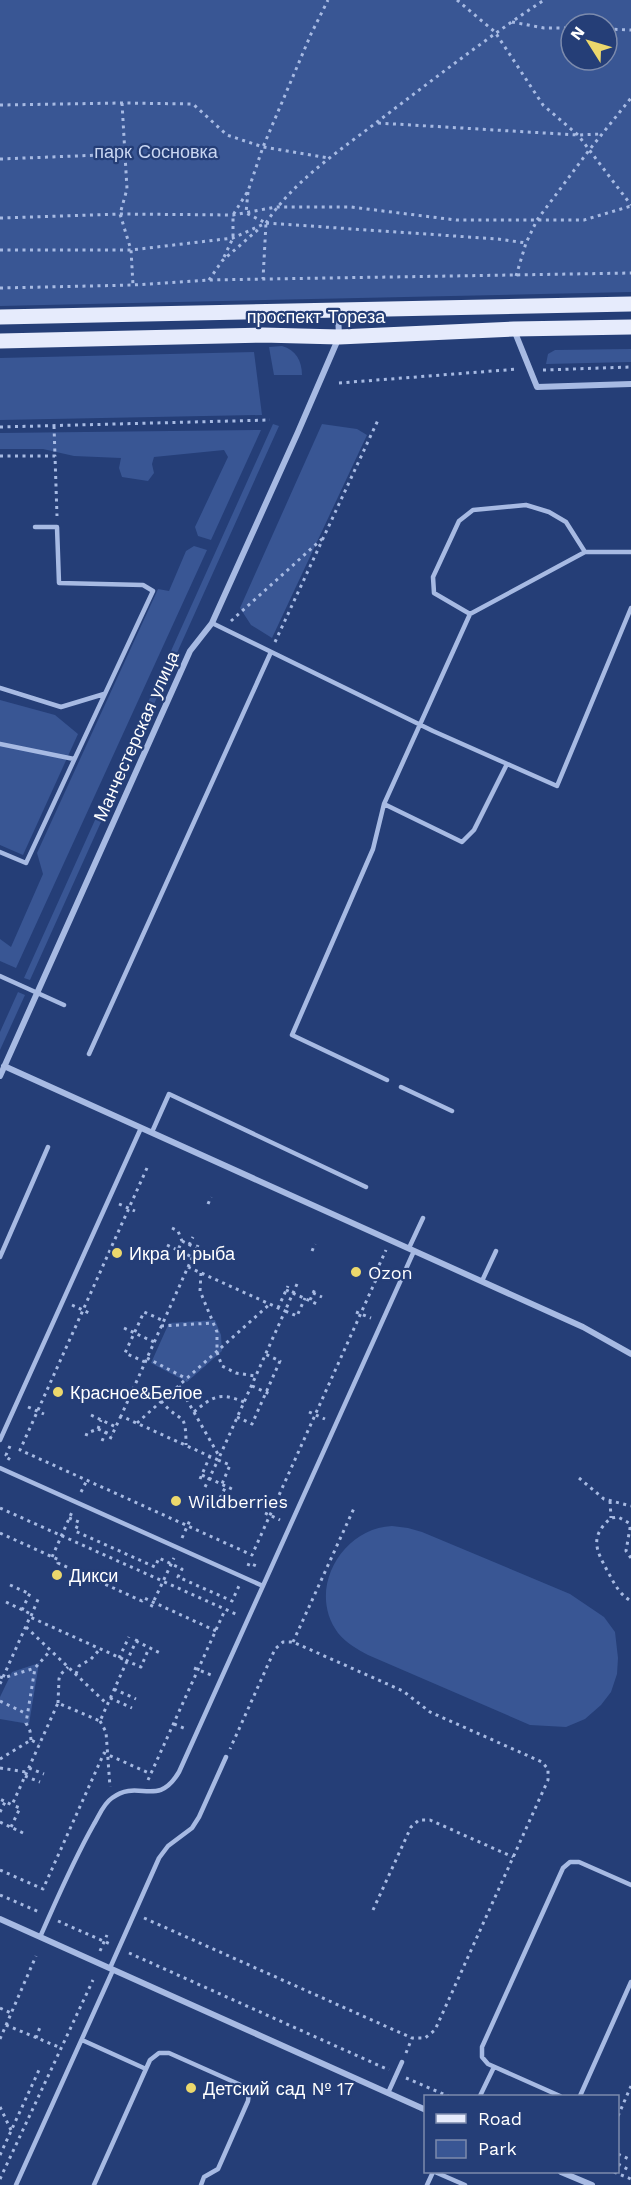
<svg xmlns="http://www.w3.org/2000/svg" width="631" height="2185" viewBox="0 0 631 2185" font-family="'Work Sans',sans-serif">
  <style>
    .green { fill: #395694; fill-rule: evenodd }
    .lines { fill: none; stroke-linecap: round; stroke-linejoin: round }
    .path { stroke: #a7bae3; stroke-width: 3; stroke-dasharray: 3 4.5; stroke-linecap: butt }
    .lane { stroke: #a7bae3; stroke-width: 4.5 }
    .street { stroke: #a7bae3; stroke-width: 6 }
    .primary { stroke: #e6ebfc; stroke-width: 15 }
    .poi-dot { fill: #ecd86c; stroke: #253e77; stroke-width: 2 }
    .labels { text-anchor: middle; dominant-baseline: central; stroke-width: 4.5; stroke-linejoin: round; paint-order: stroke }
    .park-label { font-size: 18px; fill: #c9d6f2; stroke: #253e77 }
    .street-label { font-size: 18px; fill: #fff; stroke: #253e77 }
    .poi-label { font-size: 18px; fill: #fff; stroke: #253e77; text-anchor: start }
  </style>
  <rect width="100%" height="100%" fill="#253e77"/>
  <path class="green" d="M0,0H631V292L0,306ZM571,24H607V60H571Z
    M282,346C296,350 302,361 302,375H274L269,347Z
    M631,349V362L546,364L548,354L555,350Z
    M254,352L262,415L0,420V358Z
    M273,424L279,426L30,980L24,978Z
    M322,424L357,429L367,435L272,638L251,625L240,608Z
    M261,430L211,540L198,536L195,527L228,457L224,450L154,457L152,464L154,473L148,481L122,477L119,468L121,458L74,456L43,449H0V433Z
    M194,546L207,550L16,968L0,961V939L11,947L43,874L37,853L158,589L169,591L186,551Z
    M0,700L55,715L78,734L23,855L0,845Z
    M18,992L25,995L0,1050V1032Z
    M215,1320L221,1335L222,1351L187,1382L151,1363L169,1323Z
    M392,1526L408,1528L422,1532L570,1594L604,1617L615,1632L618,1658L617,1674L611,1692L601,1705L585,1719L566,1727L530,1725L368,1655C357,1649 346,1643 338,1633C306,1590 342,1528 392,1526Z
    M39,1663L29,1724L0,1719V1697L12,1672Z"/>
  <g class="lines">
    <path class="path" d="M457,0L495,32L543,105L578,135L631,205
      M512,22L544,28H571
      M607,29L631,30
      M122,103L127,189L120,214L131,250L133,285
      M0,105L122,103L193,104L227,135L263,147L329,158
      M378,123L578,135L601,134
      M0,159L125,154
      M248,192L246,213L266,223L263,279
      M0,218L120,214L233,215L276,207H351L456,220H584L631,206
      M266,223C293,181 342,149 381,119C435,78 488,37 544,0
      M0,250H131L233,238L266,223L498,239L526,243
      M224,257L233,238V215L248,191L263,147L311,34L328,0
      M516,276L526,243L537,220L590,149L631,98
      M209,280L222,261L261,227
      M0,288L133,285L209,280L631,273
      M543,370L631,367
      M339,383L518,369
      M54,426L55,456
      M0,427L270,420
      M0,456H55L57,516
      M231,621L322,539
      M275,642L378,420
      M147,1168L20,1450L252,1555L379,1273
      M119,1204L135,1211
      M208,1204L211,1197
      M172,1228L178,1231L182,1241L178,1250
      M182,1241L196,1248
      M167,1245L192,1257
      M189,1245L193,1237
      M312,1251L315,1244
      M188,1267L285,1311L218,1460L121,1416Z
      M188,1267L198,1245
      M376,1272L386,1250
      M201,1273L200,1291L217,1332V1352L222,1366L236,1373L255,1376
      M297,1284L285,1311L297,1316L305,1298
      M286,1290L317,1304
      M313,1293L322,1297
      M310,1300L315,1289
      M72,1305L89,1313
      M278,1308L288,1286
      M356,1312L371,1318
      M161,1326L213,1323
      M124,1328L154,1342
      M147,1358L187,1379
      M145,1362L125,1353L144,1312L164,1321
      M179,1386L219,1456
      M252,1386L272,1395
      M161,1401C181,1425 186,1409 186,1445
      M28,1407L44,1414
      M194,1412C213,1396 220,1392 244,1402
      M309,1412L325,1419
      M91,1415L116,1427
      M237,1417L252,1424L280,1361L265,1354
      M137,1423L270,1304
      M98,1429L112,1435
      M86,1436L87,1433L98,1429L101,1420
      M110,1439L121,1416
      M102,1441L106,1432
      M8,1460L10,1457L6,1455L10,1446
      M202,1475L234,1490
      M579,1478L604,1499L631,1506
      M200,1479L210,1456
      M205,1487L218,1460L230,1465L222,1484
      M81,1492L87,1480
      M222,1494L231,1498
      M220,1498L226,1486
      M610,1501L611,1518
      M0,1508L238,1615
      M265,1513L280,1520
      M69,1518L79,1522L75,1531L155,1567L159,1558L182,1569L178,1577L232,1601L239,1586
      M0,1533L59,1560L58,1563L142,1601L144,1598L216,1631
      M182,1538L190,1520
      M52,1557L72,1512
      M631,1558L626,1551L630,1528L629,1523L618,1517L611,1518C589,1537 596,1550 608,1572C614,1583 619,1594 631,1601
      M248,1566L249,1563L259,1567
      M10,1585L30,1594
      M6,1602L31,1614
      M151,1607L174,1558
      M22,1610L31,1591
      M31,1616L39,1597
      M26,1627L107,1704
      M137,1639L127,1661L141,1667L149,1648
      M136,1641L162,1654
      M293,1642L355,1506
      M119,1658L129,1637
      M194,1668L211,1675
      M76,1674L79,1666L91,1659L100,1649
      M0,1677L3,1678L35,1668
      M0,1684L30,1617L127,1661L100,1721L58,1703L12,1805L0,1799
      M114,1689L136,1699
      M110,1698L132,1708
      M0,1701L27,1714
      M58,1703L59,1679L60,1675L68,1667
      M100,1721L106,1732L110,1787
      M174,1724L186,1729
      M31,1740L30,1731L26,1723L35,1668L50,1651
      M0,1759L31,1740L39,1744
      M0,1768L26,1772
      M29,1768L44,1774
      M25,1776L40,1782
      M148,1780L225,1610
      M0,1812L5,1802
      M0,1822L23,1833
      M11,1827L20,1808L12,1805
      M0,1870L43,1889L104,1753L151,1774
      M0,1895L39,1912
      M373,1910L411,1827L419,1820H430L513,1857
      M144,1918L412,2038H425L435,2030L548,1780V1769L542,1762L430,1712L403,1691L293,1642H283L275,1649L230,1749
      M58,1921L110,1944
      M100,1951L107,1935
      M129,1953L389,2070
      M0,2008L11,2013
      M6,2025L61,2048
      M36,2038L40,2027
      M0,2039L36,1956
      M406,2053L412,2038
      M406,2078L448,2096
      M0,2107L11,2130
      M618,2116L631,2086
      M618,2154L631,2160
      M0,2155L39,2070
      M618,2164L631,2171
      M614,2172L631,2179
      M0,2179L93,1980"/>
    <path class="lane" d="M470,614L434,593L433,577L459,521L473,510L526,505L549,512L566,522L585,552
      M212,623L433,731L557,786L631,608
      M0,688L61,707L104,694
      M0,744L74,759
      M384,804L462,842L474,830L507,764
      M0,852L26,863L153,591L143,585L59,583L57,527H35
      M0,976L64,1005
      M89,1054L271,652
      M387,1080L292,1035L373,849L384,804L470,614L585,552H631
      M401,1087L452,1111
      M152,1132L169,1094L366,1187
      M409,1248L423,1218
      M0,1257L48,1147
      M482,1281L496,1251
      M0,1440L141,1128
      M0,1468L263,1586
      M40,1937C57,1899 73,1861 94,1824C99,1816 103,1804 112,1798C139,1778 157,1809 179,1772L414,1251
      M110,1968L159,1858L168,1846L192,1828L199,1817L226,1757
      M82,2040L146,2069
      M388,2093L402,2062
      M480,2096L494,2067
      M560,2096L488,2064L482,2057V2047L563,1868L570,1862H579L631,1885
      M580,2096L631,1982
      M435,2172L465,2185
      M16,2185L113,1970
      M94,2185L150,2060L159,2053H169L243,2086L249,2093L248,2101L218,2169L204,2177L201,2185
      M427,2185L433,2172"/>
    <path class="street" d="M514,330L537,387L631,384
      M4,1066L583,1327L631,1354
      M0,1076L190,651L212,623L298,432L339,337L338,312
      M0,1919L426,2110
      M561,2172L592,2185"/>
    <path class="primary" d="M0,317L631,304
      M0,341L262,335L339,337L514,329L631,327"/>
  </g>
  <g class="poi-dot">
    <circle cx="117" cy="1253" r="6"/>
    <circle cx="356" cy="1272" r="6"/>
    <circle cx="58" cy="1392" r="6"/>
    <circle cx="176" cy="1501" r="6"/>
    <circle cx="57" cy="1575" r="6"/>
    <circle cx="191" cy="2088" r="6"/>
  </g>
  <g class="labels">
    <g class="park-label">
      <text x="156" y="151">парк Сосновка</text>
    </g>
    <g class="street-label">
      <text x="316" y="316">проспект Тореза</text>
      <text transform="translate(136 736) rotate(-66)">Манчестерская улица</text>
    </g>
    <g class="poi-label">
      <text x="129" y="1253">Икра и рыба</text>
      <text x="368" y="1272">Ozon</text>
      <text x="70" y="1392">Красное&amp;Белое</text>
      <text x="188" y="1501">Wildberries</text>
      <text x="69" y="1575">Дикси</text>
      <text x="203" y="2088">Детский сад № 17</text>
    </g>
  </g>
  <rect x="424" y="2095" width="195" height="78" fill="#253e77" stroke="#7c8bad" stroke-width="1.5"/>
  <rect x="436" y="2114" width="30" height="9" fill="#e6ebfc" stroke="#7c8bad" stroke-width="1.5"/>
  <text x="478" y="2125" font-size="18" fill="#ffffff">Road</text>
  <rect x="436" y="2140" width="30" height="18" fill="#395694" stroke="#7c8bad" stroke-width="1.5"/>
  <text x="478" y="2155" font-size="18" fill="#ffffff">Park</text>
  <g transform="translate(589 42) rotate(307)"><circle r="28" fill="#253e77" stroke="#7c8bad" stroke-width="1.5"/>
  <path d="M0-4.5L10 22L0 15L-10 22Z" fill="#ecd86c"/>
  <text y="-9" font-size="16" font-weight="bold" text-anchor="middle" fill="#ffffff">N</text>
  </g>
</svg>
